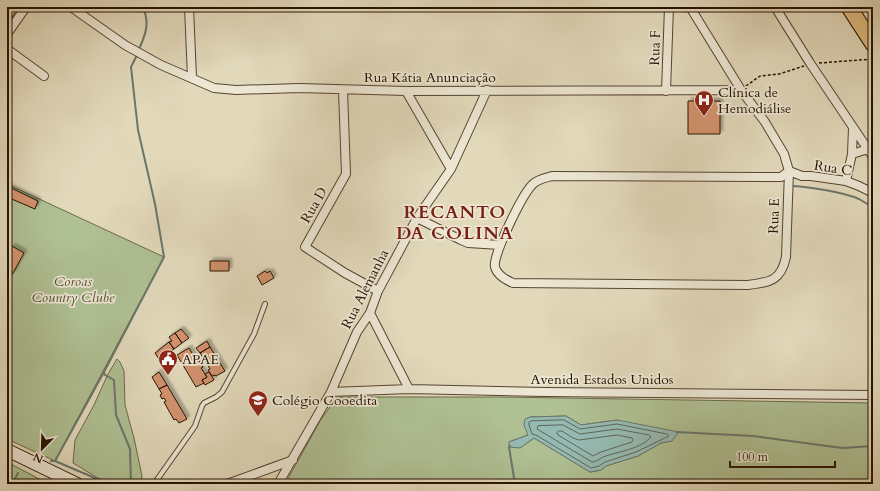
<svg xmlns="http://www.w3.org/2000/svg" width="880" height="491" viewBox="0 0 880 491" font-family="Cardo,serif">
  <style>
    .green { fill: #afc093; stroke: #6b694a; fill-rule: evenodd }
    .water { fill: #95bab2; stroke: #69776c }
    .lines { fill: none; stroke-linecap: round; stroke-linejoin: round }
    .shore { stroke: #5e665a; stroke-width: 1 }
    .stream { stroke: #69776c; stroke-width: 2 }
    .building { fill: #d2926d; stroke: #271202; filter: url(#shadow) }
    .lane-casing { stroke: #564430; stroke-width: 6 }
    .street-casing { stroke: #564430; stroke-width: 10 }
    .secondary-casing { stroke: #271202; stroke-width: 14 }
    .highway-casing { stroke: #271202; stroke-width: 17 }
    .path { stroke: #271202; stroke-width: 1.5; stroke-dasharray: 3 2; stroke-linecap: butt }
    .lane { stroke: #ece6d3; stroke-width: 4 }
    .street { stroke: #ece6d3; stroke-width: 8 }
    .secondary { stroke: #ece6d3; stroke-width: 12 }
    .highway { stroke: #e1bc7e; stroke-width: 15 }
    .labels { text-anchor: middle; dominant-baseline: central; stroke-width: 3.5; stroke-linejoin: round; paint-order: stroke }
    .street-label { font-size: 14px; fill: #271202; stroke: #ece6d3 }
    .poi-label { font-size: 14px; fill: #271202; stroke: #ece6d3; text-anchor: start }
    .park-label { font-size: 14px; font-style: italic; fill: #574f35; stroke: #ece6d3 }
    .district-label { font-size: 18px; font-weight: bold; letter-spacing: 1px; fill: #7a1f14; stroke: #ece6d3 }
  </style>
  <defs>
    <filter id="shadow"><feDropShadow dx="3" dy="-3" stdDeviation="1" flood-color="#0004"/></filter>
  </defs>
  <rect width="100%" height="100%" fill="#e2d9bb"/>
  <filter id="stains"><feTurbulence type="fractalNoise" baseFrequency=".005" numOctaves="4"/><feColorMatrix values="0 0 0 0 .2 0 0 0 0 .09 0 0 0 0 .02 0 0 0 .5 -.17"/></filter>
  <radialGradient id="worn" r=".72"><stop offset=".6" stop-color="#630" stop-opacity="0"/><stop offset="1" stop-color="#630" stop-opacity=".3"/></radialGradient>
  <path class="green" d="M7,184L164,257L55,461L7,439Z
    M117,359L120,362L124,371L125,405L134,438L142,476L140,484H112L96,477L73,463L75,440L94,405L108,374Z
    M337,397H500L873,403V484H285L320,421ZM566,416L581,425L617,420L672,441L661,443L638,456L606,466L601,470L590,472L534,438L520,448L509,442L528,435L530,417Z
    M7,462L49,484H7Z"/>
  <path class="water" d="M566,416L581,425L617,420L679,432L672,441L661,443L638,456L606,466L601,470L590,472L534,438L520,448L509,447V442L528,435L524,425L525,419L530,417Z"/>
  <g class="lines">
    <path class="shore" d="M564,420L580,429L617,424L667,434L669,436L636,452L605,462L599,466L591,468L536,435L532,434L529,425V422L531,421Z
      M563,425L580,434L617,429L649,435L651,437C639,450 619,451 603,457C599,459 597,462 592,462L537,429L538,426Z
      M559,431H562L573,438L579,440L617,435L632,438L633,440L632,442L601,452L593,456L558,435L557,433Z"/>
    <path class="stream" d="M138,51C145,37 151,21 142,7
      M792,186C810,187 843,192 859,199C864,202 869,205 873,207
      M676,432L753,436L842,448L873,446
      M510,446L509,447L515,484
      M51,461H55L104,372
      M55,461L109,484
      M12,484L18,473
      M131,484L130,449L116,415L114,380L105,375L104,372L164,257L155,204L138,130L131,67L137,55"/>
  </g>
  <path class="building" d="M688,101H720V134H688Z
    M7,186L38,201L35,209L7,197Z
    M12,246L24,253L12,275L7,272V255Z
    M210,261H229V271H210Z
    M265,271L267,273L270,271L274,278L262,285L257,276Z
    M181,329L189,338L182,343L175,333Z
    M175,333L182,343L174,349L169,342L172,341L169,337Z
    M207,341L210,347L200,353L196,348Z
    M169,342L174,349L159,359L155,353Z
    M210,347L225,371L216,376L215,375L212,376L208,370L210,369L200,353Z
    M189,348L196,360L198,359L203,367L201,368L207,377L202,380L204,383L196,387L177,355Z
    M159,372L167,385L159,389L152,377Z
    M209,372L214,380L205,385L202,380L207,377L205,374Z
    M167,385L187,419L179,423L176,419L174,420L164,402L166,401L164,398L162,399L160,395L162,394L159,389Z"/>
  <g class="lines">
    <g class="lane-casing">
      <path id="lane" d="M154,484L195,426L202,406L204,403L216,397L222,392L254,334L265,304"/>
    </g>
    <g class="street-casing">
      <path id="street" d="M71,7L125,45L161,65L214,88L236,90L299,88L406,91L741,90
        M189,7L192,78
        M690,7L741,90L765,122L784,154L789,171L786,257C781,281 770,282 748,285L513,283C506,280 497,275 495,267C492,256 523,193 533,184C538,179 545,178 552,176L781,177L789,171
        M775,7L810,63L873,157
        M7,17L13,7
        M7,34L26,7
        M7,49L44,76
        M343,90L346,174L305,247L345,273L378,291
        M406,91L451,169
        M666,91L669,7
        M852,154L868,149
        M789,171L802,176H811L846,181L859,186L873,193
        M846,181L852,154L853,128
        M417,218L461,240L468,243L500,245
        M370,313L409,389
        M331,392L409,389L545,392L873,395
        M227,484L293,460
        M278,484L331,392L357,332L370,313L378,291L417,218L451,169L487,90"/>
    </g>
    <g class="secondary-casing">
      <path id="secondary" d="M7,450L77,484"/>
    </g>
    <g class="highway-casing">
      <path id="highway" d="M849,7L873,44"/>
    </g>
    <path class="path" d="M819,63L873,59
      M746,86L760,76L779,74L804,66"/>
    <use href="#lane" class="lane"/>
    <use href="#street" class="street"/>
    <use href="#secondary" class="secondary"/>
    <use href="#highway" class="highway"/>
  </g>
  <defs>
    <g id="hospital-pin" transform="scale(1)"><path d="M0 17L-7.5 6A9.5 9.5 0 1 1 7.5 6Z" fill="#8f2418" stroke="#ece6d3"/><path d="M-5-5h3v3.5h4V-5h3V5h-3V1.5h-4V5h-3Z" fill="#fff"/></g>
    <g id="civic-pin" transform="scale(1)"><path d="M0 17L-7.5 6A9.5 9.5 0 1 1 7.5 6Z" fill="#8f2418" stroke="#ece6d3"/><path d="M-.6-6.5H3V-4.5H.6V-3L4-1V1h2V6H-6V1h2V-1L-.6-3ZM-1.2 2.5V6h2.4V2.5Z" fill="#fff"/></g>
    <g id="school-pin" transform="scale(1)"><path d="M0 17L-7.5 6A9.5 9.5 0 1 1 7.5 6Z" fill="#8f2418" stroke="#ece6d3"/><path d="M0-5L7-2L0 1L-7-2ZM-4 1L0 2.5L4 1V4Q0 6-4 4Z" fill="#fff"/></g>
  </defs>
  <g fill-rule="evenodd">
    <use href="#hospital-pin" x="704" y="100"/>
    <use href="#civic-pin" x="168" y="359"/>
    <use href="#school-pin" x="258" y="400"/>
  </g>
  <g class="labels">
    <g class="street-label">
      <text transform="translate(655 48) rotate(-88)">Rua F</text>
      <text x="430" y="77">Rua Kátia Anunciação</text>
      <text transform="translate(833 168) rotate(9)">Rua C</text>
      <text transform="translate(314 205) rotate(-60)">Rua D</text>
      <text transform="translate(774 216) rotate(-88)">Rua E</text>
      <text transform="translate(365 289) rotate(-63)">Rua Alemanha</text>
      <text x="602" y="379">Avenida Estados Unidos</text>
    </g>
    <g class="poi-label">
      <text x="718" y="92">Clínica de<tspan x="718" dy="16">Hemodiálise</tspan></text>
      <text x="182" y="359">APAE</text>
      <text x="272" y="400">Colégio Cooedita</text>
    </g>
    <g class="park-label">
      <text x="73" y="281">Coroas<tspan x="73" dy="16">Country Clube</tspan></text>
    </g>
    <g class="district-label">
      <text x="455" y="212">RECANTO<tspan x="455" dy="21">DA COLINA</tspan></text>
    </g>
  </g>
  <rect width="880" height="491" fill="none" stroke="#e2d9bb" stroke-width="24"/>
  <rect x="8" y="8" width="864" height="475" fill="none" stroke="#271202" stroke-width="2"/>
  <rect x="12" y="12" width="856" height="467" fill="none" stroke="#271202"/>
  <g transform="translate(42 449) rotate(203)" stroke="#ece6d3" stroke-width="3" paint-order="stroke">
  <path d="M0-3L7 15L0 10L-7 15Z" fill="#271202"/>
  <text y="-6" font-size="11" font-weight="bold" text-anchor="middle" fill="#271202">N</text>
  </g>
  <path d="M730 461v6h105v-6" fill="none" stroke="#271202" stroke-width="2"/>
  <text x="736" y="461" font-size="12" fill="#271202" stroke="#ece6d3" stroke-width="3" paint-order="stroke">100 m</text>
  <rect width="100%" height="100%" filter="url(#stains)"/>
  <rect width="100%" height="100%" fill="url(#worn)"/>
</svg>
